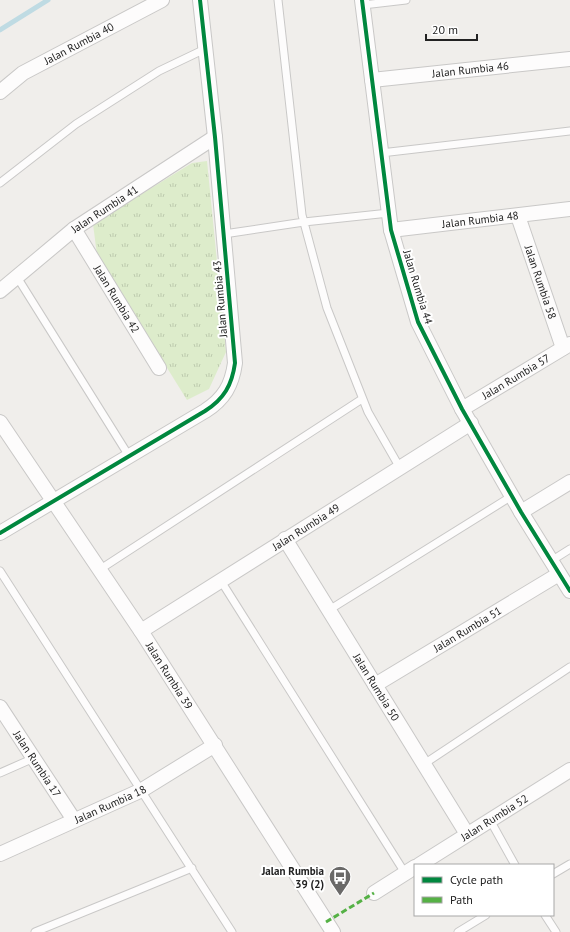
<svg xmlns="http://www.w3.org/2000/svg" width="570" height="932" viewBox="0 0 570 932" font-family="'PT Sans',sans-serif">
  <style>
    .grass { fill: url(#grass-tufts) }
    .lines { fill: none; stroke-linecap: round; stroke-linejoin: round }
    .stream { stroke: #bfdbe3; stroke-width: 5 }
    .service-casing { stroke: #c9c8c7; stroke-width: 9 }
    .minor-casing { stroke: #c9c8c7; stroke-width: 16 }
    .service { stroke: #fdfcfc; stroke-width: 7 }
    .minor { stroke: #fdfcfc; stroke-width: 14 }
    .quiet { stroke: #55b145; stroke-width: 3; stroke-dasharray: 6 3; stroke-linecap: butt }
    .cycleway-casing { stroke: #fff; stroke-width: 6 }
    .cycleway { stroke: #00873e; stroke-width: 4 }
    .labels { text-anchor: middle; dominant-baseline: central; stroke-width: 4; stroke-linejoin: round; paint-order: stroke }
    .street-label { font-size: 11px; fill: #222; stroke: #fff }
    .poi-label { font-size: 11px; font-weight: bold; fill: #222; stroke: #fff; text-anchor: end }
  </style>
  <defs>
    <pattern id="grass-tufts" width="24" height="20" patternUnits="userSpaceOnUse"><rect width="24" height="20" fill="#ddeccb"/><path d="M3 7l-1-3M5 7V3M7 7l1-3M15 17l-1-3M17 17v-4M19 17l1-3" fill="none" stroke="#bdcaae"/></pattern>
  </defs>
  <rect width="100%" height="100%" fill="#f0eeeb"/>
  <path class="grass" d="M207,161L226,352L209,389L187,400L97,255L93,224L192,163Z"/>
  <g class="lines">
    <path class="stream" d="M0,30L48,0"/>
    <g class="service-casing">
      <path id="service" d="M278,0L302,215L327,308L368,412L400,468
        M363,5L406,0
        M381,153L570,131
        M0,183L76,124L159,71L205,49
        M224,234L304,222L389,213
        M17,277L129,456
        M551,561L570,549
        M99,570L362,399
        M0,571L232,932
        M221,581L405,873
        M329,610L512,496
        M424,764L570,667
        M0,773L34,758
        M490,820L515,865
        M553,874L570,864
        M545,915L556,932
        M35,932L192,868
        M458,932L486,915"/>
    </g>
    <g class="minor-casing">
      <g id="minor">
        <path d="M362,0L391,230L418,322L462,409L521,512L570,591"/>
        <path id="s1" d="M372,80L570,59"/>
        <path id="s2" d="M0,92L23,73L162,0"/>
        <path id="s3" d="M518,216L563,348"/>
        <path id="s4" d="M74,229L159,368"/>
        <path id="s5" d="M391,230L570,209"/>
        <path id="s6" d="M0,291L74,229L215,137"/>
        <path id="s7" d="M462,409L570,344"/>
        <path id="s8" d="M0,422L141,631L333,932"/>
        <path d="M521,512L570,482"/>
        <path d="M0,533L205,411C224,399 232,385 235,363L215,137L200,0"/>
        <path id="s9" d="M285,539L467,834"/>
        <path id="s10" d="M141,631L471,423"/>
        <path id="s11" d="M375,685L559,574"/>
        <path id="s12" d="M0,707L74,820"/>
        <path id="s13" d="M0,854L142,790L215,745"/>
        <path id="s14" d="M419,865L570,770"/>
        <path d="M374,893L415,867"/>
      </g>
    </g>
    <use href="#service" class="service"/>
    <use href="#minor" class="minor"/>
    <path class="quiet" d="M326,922L374,893"/>
    <g class="cycleway-casing">
      <path id="cycleway" d="M362,0L391,230L418,322L462,409L521,512L570,591
        M0,533L205,411C224,399 232,385 235,363L215,137L200,0"/>
    </g>
    <use href="#cycleway" class="cycleway"/>
  </g>
  <defs>
    <g id="bus-pin" transform="scale(1.15)"><path d="M0 17L-7.5 6A9.5 9.5 0 1 1 7.5 6Z" fill="#6a6968" stroke="#fff"/><path d="M-5-6H5V4H4V6H2V4H-2V6H-4V4H-5ZM-3.5-4V0h7V-4ZM-3.5 1.2v1.5H-2V1.2ZM2 1.2v1.5H3.5V1.2Z" fill="#fff"/></g>
  </defs>
  <g fill-rule="evenodd">
    <use href="#bus-pin" x="340" y="877"/>
  </g>
  <g class="labels">
    <g class="street-label">
      <text stroke="none"><textPath href="#s2" startOffset="93">Jalan Rumbia 40</textPath></text>
      <text stroke="none"><textPath href="#s1" startOffset="99">Jalan Rumbia 46</textPath></text>
      <text stroke="none"><textPath href="#s6" startOffset="133">Jalan Rumbia 41</textPath></text>
      <text stroke="none"><textPath href="#s5" startOffset="90">Jalan Rumbia 48</textPath></text>
      <text stroke="none"><textPath href="#s3" startOffset="70">Jalan Rumbia 58</textPath></text>
      <text transform="translate(418 287) rotate(73)">Jalan Rumbia 44</text>
      <text stroke="none"><textPath href="#s4" startOffset="82">Jalan Rumbia 42</textPath></text>
      <text transform="translate(220 299) rotate(-95)">Jalan Rumbia 43</text>
      <text stroke="none"><textPath href="#s7" startOffset="63">Jalan Rumbia 57</textPath></text>
      <text stroke="none"><textPath href="#s10" startOffset="195">Jalan Rumbia 49</textPath></text>
      <text stroke="none"><textPath href="#s11" startOffset="108">Jalan Rumbia 51</textPath></text>
      <text stroke="none"><textPath href="#s8" startOffset="305">Jalan Rumbia 39</textPath></text>
      <text stroke="none"><textPath href="#s9" startOffset="174">Jalan Rumbia 50</textPath></text>
      <text stroke="none"><textPath href="#s12" startOffset="68">Jalan Rumbia 17</textPath></text>
      <text stroke="none"><textPath href="#s13" startOffset="121">Jalan Rumbia 18</textPath></text>
      <text stroke="none"><textPath href="#s14" startOffset="89">Jalan Rumbia 52</textPath></text>
    </g>
    <g class="poi-label">
      <text x="324" y="871">Jalan Rumbia<tspan x="324" dy="13">39 (2)</tspan></text>
    </g>
  </g>
  <rect x="414" y="864" width="140" height="52" fill="#ffffff" stroke="#a7a7a7"/>
  <rect x="422" y="877" width="20" height="6" fill="#00873e" stroke="#a7a7a7"/>
  <text x="450" y="884" font-size="12" fill="#222222">Cycle path</text>
  <rect x="422" y="897" width="20" height="6" fill="#55b145" stroke="#a7a7a7"/>
  <text x="450" y="904" font-size="12" fill="#222222">Path</text>
  <path d="M426 34v6h51v-6" fill="none" stroke="#222222" stroke-width="2"/>
  <text x="432" y="34" font-size="12" fill="#222222" stroke="#ffffff" stroke-width="3" paint-order="stroke">20 m</text>
</svg>
